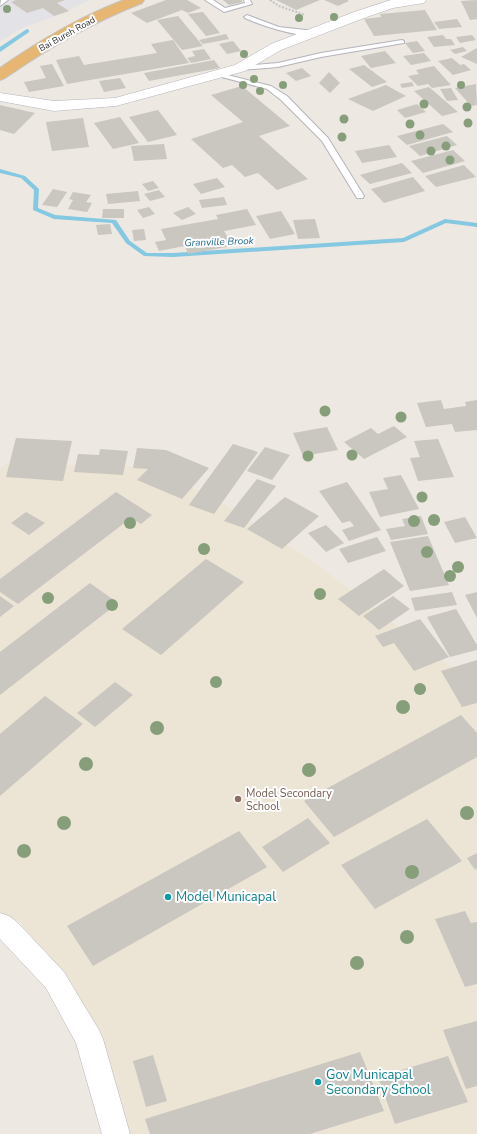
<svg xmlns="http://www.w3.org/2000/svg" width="477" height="1134" viewBox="0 0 477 1134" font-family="'Nunito Sans',sans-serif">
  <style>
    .industrial { fill: #e3e2e7 }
    .education { fill: #ece4d4 }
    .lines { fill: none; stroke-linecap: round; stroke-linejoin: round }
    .stream { fill: #84c8e1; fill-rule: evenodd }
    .building { fill: #cac6c0 }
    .service-casing { stroke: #b3b4bc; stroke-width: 2 }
    .minor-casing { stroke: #b3b4bc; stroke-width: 1 }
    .trunk-casing { stroke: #c4c4c4; stroke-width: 2 }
    .path { stroke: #c4c4c4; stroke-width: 2; stroke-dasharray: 2 1.5; stroke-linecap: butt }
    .service { fill: #fff; fill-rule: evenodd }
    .minor { fill: #fff; fill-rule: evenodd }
    .trunk { fill: #e6b672; fill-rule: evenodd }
    .tree { fill: #869f7a }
    .education-dot { fill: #8d6e63; stroke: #fff; stroke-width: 1.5 }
    .culture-dot { fill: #0f9aa8; stroke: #fff; stroke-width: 1.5 }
    .labels { text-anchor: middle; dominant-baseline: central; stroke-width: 4; stroke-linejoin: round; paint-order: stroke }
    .far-street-label { font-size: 9px; fill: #2e2e2e; stroke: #fff }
    .far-water-label { font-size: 10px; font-style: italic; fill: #1f6990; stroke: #fff }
    .education-label { font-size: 11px; fill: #785e54; stroke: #fff; text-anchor: start }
    .near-culture-label { font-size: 13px; fill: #0d838f; stroke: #fff; text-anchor: start }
  </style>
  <rect width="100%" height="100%" fill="#ede8e2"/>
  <path class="industrial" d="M0,0H89L61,14L22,28L0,41Z"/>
  <path class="education" d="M7,464L150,467L226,505L312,561L477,686V1134H129L123,1105L73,989L20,922L0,912V468Z"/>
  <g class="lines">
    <path class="stream" d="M27,29L29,30V32L0,52V47Z
      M0,169L25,176L39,189L38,208L55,215L116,220L130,241L147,253H173L403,238L445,219L477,223V227L446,223L404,242L173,257L144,256L126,243L112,223L54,219L33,210L34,190L21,178L0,173Z"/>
  </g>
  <path class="building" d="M16,0H65L57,3L69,11L54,16L43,8L27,13L11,2Z
    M166,0H187L201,8L188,13L182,10L147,23L131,13Z
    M223,0H241L243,2L229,5Z
    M276,0H320L296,10Z
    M324,0H347L349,1L338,6Z
    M477,0V19L470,20L461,1Z
    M425,10L437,30L374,36L364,19L381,17L380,14Z
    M203,12L220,33L206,36L188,14Z
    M178,16L203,46L182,50L157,20Z
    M457,19L462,27L439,29L434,22Z
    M226,34L229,39L203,44L199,40Z
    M443,35L446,39H451L455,45L434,47L427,37Z
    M472,35L476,40L460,43L456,37Z
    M173,40L189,63L67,84L56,60L79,56L84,65L157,53L151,44Z
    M233,41L241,51L227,54L219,44Z
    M417,41L425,51L413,53L405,43Z
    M463,47L467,51L455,54L450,50Z
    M477,48V64L461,57Z
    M204,49L211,59L191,63L187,58L195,56L192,51Z
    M385,51L396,63L371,68L361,56Z
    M424,53L431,61L411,65L403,56Z
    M452,58L460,65L464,64L471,70L453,75L438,61Z
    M214,60L220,68L149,81L144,73Z
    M52,64L64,86L29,92L24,82L46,78L40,66Z
    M364,65L387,82L372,87L349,69Z
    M434,66L451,85L432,88L428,84L418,86L408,76L419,74L416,70Z
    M302,68L311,76L296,81L286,73Z
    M329,72L340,83L330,93L319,83Z
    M120,78L126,88L104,92L99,81Z
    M412,82L414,86L402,88L400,84Z
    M476,84L477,105L471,106L455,88Z
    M386,85L406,96L373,111L348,99Z
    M242,86L290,126L259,136L308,179L277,190L258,173L245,177L232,165L223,168L191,139L243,122L211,95Z
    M429,87L458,112L442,116L414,91Z
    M451,88L458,100L447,101L440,89Z
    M417,104L426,112L405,118L397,110Z
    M0,105L35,113L14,134L0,130Z
    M158,110L177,135L148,142L129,117Z
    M120,117L139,143L113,149L94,123Z
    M83,118L89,147L52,151L46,122Z
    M443,124L453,132L407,145L397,136Z
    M447,136L457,145L420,156L409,146Z
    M164,144L167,159L134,161L131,146Z
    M389,145L397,157L362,163L355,151Z
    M453,150L465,161L423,173L411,161Z
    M402,163L412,173L370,184L360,175Z
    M464,165L476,177L436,187L425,176Z
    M413,177L425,191L384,203L371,189Z
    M217,178L225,187L201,194L193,184Z
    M153,181L159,188L148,191L142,184Z
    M53,189L67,192L57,207L42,205Z
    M159,190L165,197L150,201L144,194Z
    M138,191L140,201L108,204L106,194Z
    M73,192L91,195L86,202L92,203L87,212L68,209L73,200L69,199Z
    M224,197L227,205L202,208L199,200Z
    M149,207L155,214L143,218L137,210Z
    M188,207L196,214L182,220L173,213Z
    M103,209H124V218H102Z
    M247,209L256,225L224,231L232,246L188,254L185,246L159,251L155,242L166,240L161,229L218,219L216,215Z
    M281,211L295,234L270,239L256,216Z
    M315,219L320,238L298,239L293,220Z
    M110,224L112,234L98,235L96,225Z
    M144,229L146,240L134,241L132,230Z
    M441,400L444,409L466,406L465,402L477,400V430L455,432L452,424L426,427L417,403Z
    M394,426L407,437L364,459L344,442L371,428L378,434Z
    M327,427L338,450L303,456L293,433Z
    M16,438L72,441L63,481L6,477Z
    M438,439L454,477L418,481L410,458L420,457L414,441Z
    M233,444L258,452L214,514L189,505Z
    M265,447L290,455L272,480L247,471Z
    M137,448L166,450L209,468L182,499L137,480L148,469L133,468Z
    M100,449L128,451L123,475L74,472L78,454L99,455Z
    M401,475L419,509L380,517L369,492L388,489L383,478Z
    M257,479L276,486L244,528L224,521Z
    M347,482L381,530L349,541L342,530L354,526L350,521L342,523L319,491Z
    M116,492L152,515L141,524L131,518L18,604L0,592V579Z
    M285,497L319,516L282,549L247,529Z
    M26,512L45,523L29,535L11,523Z
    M421,516L428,534L391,540L386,529L405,526L402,519Z
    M465,517L477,538L455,543L444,522Z
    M326,525L344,543L326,552L308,533Z
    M428,536L449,585L410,591L390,542Z
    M377,537L386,551L348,563L339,549Z
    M206,559L244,582L161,655L122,629Z
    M384,569L404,586L359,616L338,599Z
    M90,583L118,603L0,695V652Z
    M452,592L457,605L415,611L411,598Z
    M477,592V618L465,595Z
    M0,596L14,606L0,617Z
    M393,596L410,609L379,630L363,616Z
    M456,609L477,645V650L450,657L427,617Z
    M420,619L449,657L414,671L394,643L383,647L375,636Z
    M477,660V703L462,707L441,671Z
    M115,682L133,695L95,727L77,713Z
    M45,696L83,724L0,796V734Z
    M461,715L477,733V757L334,837L304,801Z
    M308,818L330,843L283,872L262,847Z
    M427,819L462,861L375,909L341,865Z
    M239,831L267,867L93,966L67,926Z
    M477,853V868L475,870L467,858Z
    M465,911L471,923L477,922V984L465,987L435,919Z
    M477,1021V1086L466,1089L443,1030Z
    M360,1052L384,1111L310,1134H150L145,1119Z
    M153,1055L167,1101L146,1107L133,1061Z
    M448,1056L468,1102L395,1124L378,1077Z"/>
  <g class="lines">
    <g class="service-casing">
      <path id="service" d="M1,0H8L0,6Z
        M205,0H213L225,8L245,3L244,0H250L252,4L224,12Z
        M247,15L279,27L314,31L317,33C306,41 257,24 245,18L244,17Z
        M402,40L404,41V43L321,57L278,67L240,70L237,68L240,66L278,63L321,53Z
        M216,72L271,86L287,96L328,138L364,196L363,198H357L322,141L281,100L267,89L214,75L213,74Z"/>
    </g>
    <g class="minor-casing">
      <path id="minor" d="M391,0H426L424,3L393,8L364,18L281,50L245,71L116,106L54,111L0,101V93L54,101L115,98L235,65L271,44L354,12Z
        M0,913L9,916L17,922L64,972L99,1030L103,1039L130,1134H102L76,1043L46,988L0,939Z"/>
    </g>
    <g class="trunk-casing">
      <path id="trunk" d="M124,0H144L142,3C93,22 48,48 5,78L0,80V68C39,41 79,17 124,0Z"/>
    </g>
    <path class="path" d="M270,0L279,6L305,15"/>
    <use href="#service" class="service"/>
    <use href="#minor" class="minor"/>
    <use href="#trunk" class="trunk"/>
  </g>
  <g class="tree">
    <circle cx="7" cy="9" r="4"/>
    <circle cx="334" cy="17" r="4"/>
    <circle cx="299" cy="18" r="4"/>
    <circle cx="244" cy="54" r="4"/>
    <circle cx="254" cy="79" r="4"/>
    <circle cx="243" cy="85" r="4"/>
    <circle cx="283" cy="85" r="4"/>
    <circle cx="461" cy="85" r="4"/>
    <circle cx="260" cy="91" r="4"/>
    <circle cx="424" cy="104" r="4.5"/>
    <circle cx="467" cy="107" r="4.5"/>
    <circle cx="344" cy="119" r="4.5"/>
    <circle cx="468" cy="123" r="4.5"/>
    <circle cx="410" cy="124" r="4.5"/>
    <circle cx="420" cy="135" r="4.5"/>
    <circle cx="342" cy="137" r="4.5"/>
    <circle cx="446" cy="146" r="4.5"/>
    <circle cx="431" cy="151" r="4.5"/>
    <circle cx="450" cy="160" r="4.5"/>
    <circle cx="325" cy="411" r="5.5"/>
    <circle cx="401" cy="417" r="5.5"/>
    <circle cx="352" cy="455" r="5.5"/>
    <circle cx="308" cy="456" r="5.5"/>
    <circle cx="422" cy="497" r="5.5"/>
    <circle cx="434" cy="520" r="6"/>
    <circle cx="414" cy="521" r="6"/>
    <circle cx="130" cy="523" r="6"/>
    <circle cx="204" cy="549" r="6"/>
    <circle cx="427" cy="552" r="6"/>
    <circle cx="458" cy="567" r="6"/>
    <circle cx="450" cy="576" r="6"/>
    <circle cx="320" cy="594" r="6"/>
    <circle cx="48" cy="598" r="6"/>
    <circle cx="112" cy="605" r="6"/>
    <circle cx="216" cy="682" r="6"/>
    <circle cx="420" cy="689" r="6"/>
    <circle cx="403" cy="707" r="7"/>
    <circle cx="157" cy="728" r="7"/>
    <circle cx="86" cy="764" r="7"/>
    <circle cx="309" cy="770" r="7"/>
    <circle cx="467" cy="813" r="7"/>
    <circle cx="64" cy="823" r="7"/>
    <circle cx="24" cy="851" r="7"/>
    <circle cx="412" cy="872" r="7"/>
    <circle cx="407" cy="937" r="7"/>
    <circle cx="357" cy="963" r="7"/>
  </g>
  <circle class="education-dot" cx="238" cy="799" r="4"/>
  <g class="culture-dot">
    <circle cx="168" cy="897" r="4"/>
    <circle cx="318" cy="1082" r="4"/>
  </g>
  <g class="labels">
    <g class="far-street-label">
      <text transform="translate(67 34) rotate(-29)">Bai Bureh Road</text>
    </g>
    <g class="far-water-label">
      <text transform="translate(219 242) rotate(-2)">Granville Brook</text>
    </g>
    <g class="education-label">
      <text x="246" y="793">Model Secondary<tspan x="246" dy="13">School</tspan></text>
    </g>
    <g class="near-culture-label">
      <text x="176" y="897">Model Municapal</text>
      <text x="326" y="1075">Gov Municapal<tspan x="326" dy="15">Secondary School</tspan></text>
    </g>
  </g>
</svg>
